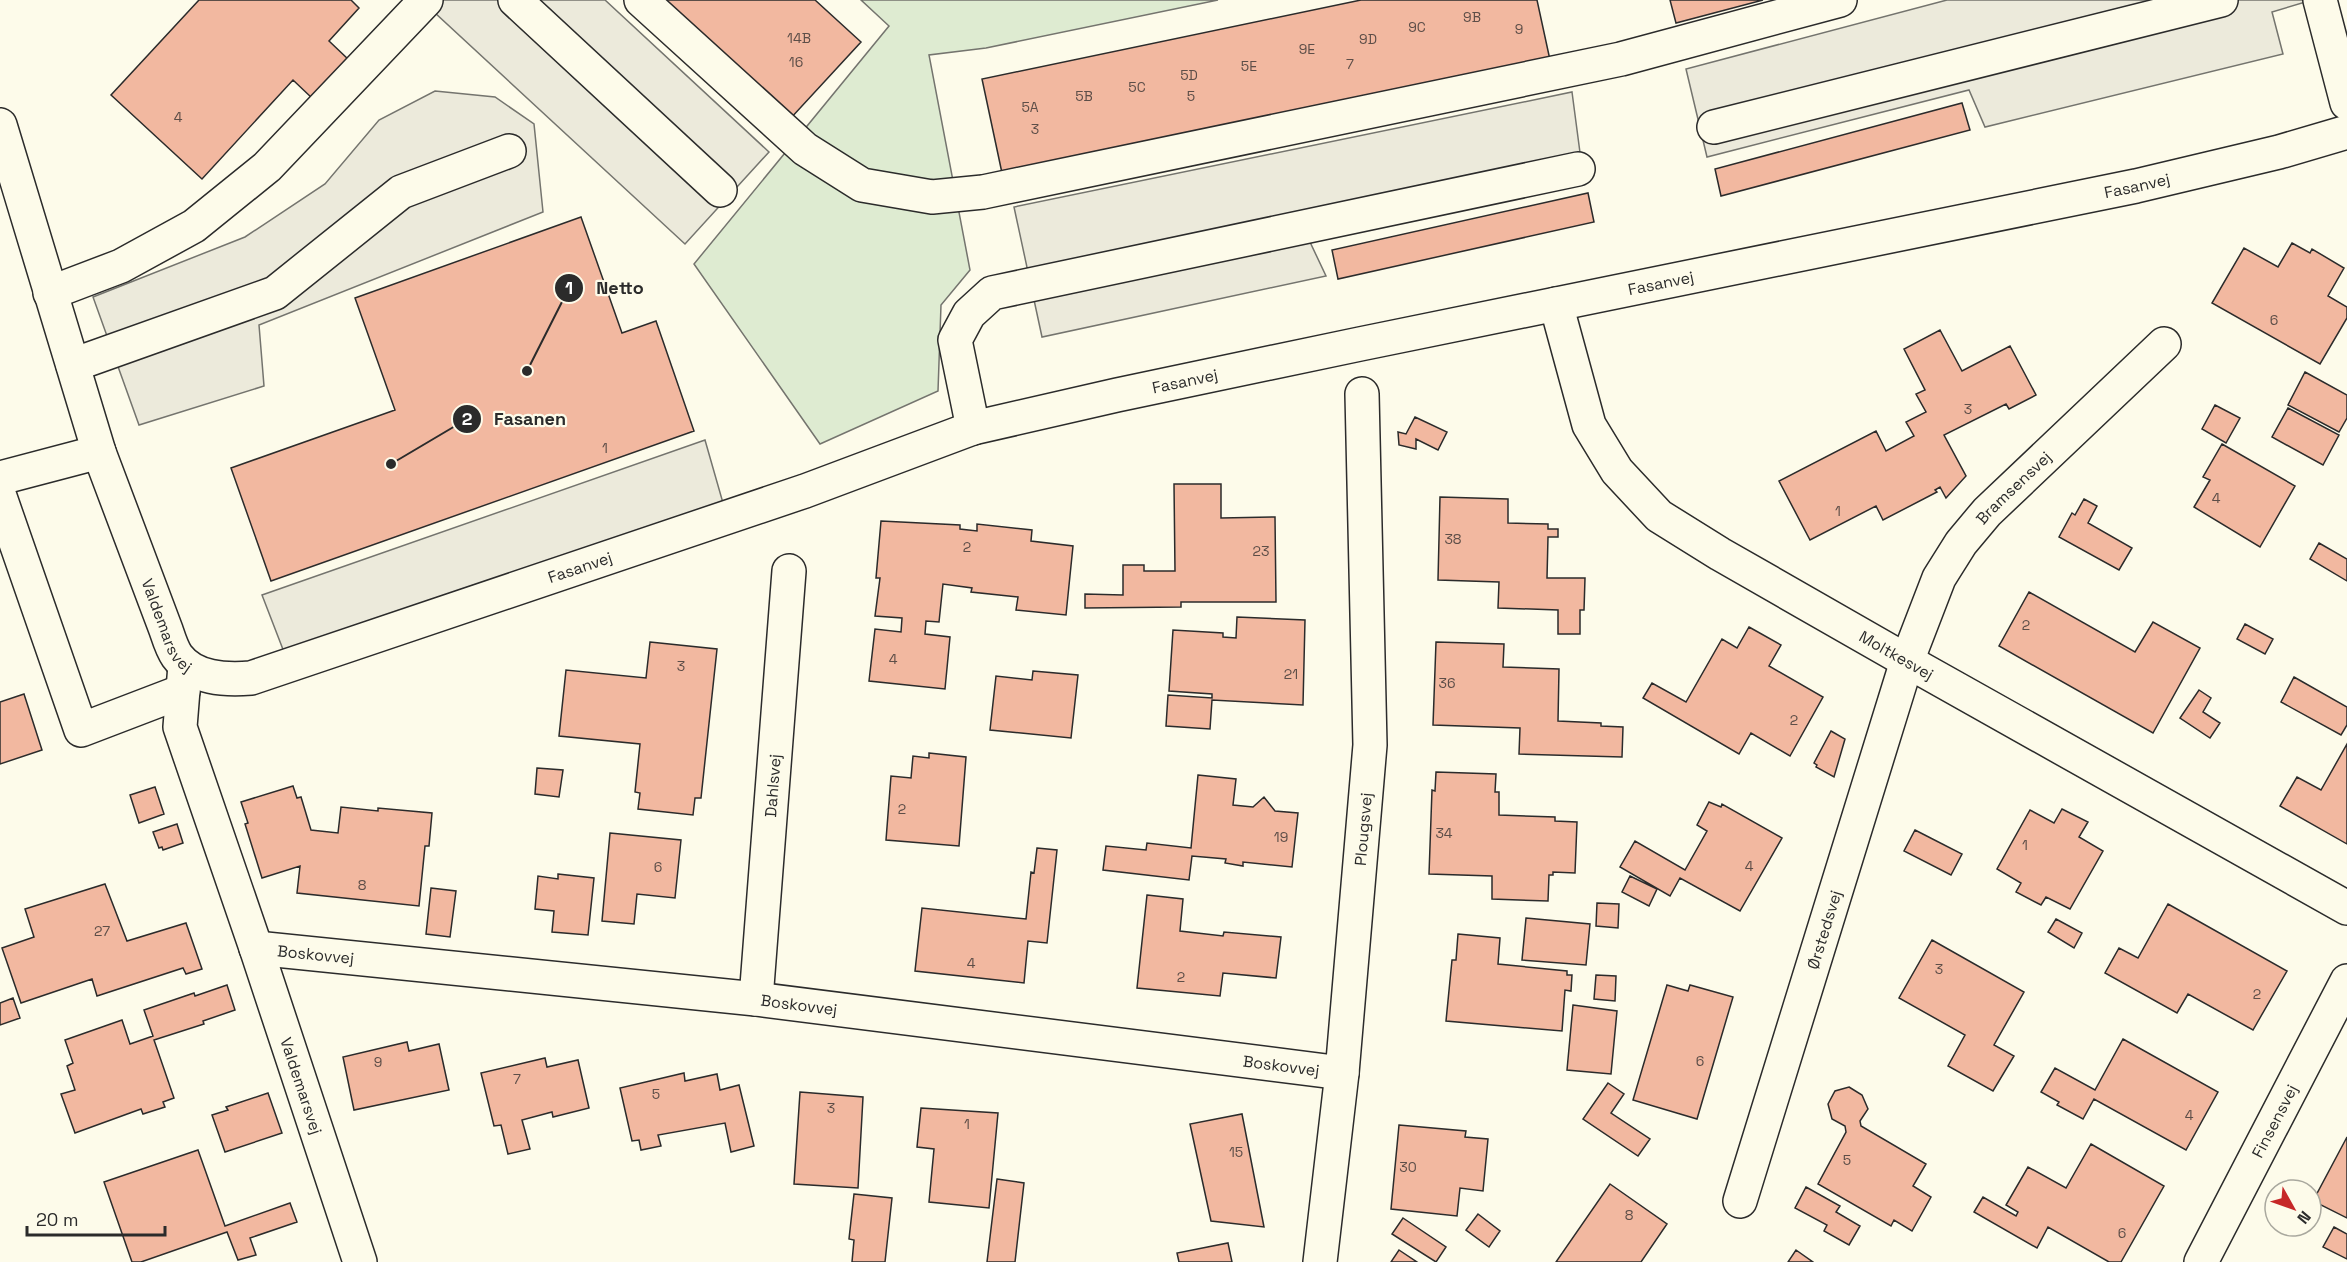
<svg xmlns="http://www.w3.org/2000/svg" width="2347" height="1262" viewBox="0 0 2347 1262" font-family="'Space Grotesk',sans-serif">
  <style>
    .green { fill: #deebd1; stroke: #74746e; stroke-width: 1.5 }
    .parking { fill: #eceadb; stroke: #74746e; stroke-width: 1.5 }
    .building { fill: #f2b8a0; stroke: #2b2b2b; stroke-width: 1.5 }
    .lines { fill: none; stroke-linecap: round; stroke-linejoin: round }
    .minor-casing { stroke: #2b2b2b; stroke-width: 36 }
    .minor { stroke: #fdfbea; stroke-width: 33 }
    .labels { text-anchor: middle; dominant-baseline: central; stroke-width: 4.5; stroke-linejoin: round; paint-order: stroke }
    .number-label { font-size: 14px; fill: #5d4e48 }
    .street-label { font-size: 16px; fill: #2b2b2b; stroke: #fdfbea }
    .leader { fill: none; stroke: #2b2b2b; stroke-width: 2 }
    .callout-dot { fill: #2b2b2b; stroke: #fdfbea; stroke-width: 2 }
    .mark-label { font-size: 18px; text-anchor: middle; font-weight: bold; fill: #fff }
    .callout-label { font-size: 18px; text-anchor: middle; font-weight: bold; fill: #2b2b2b; stroke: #fdfbea; stroke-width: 4.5; stroke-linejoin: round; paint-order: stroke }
  </style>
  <rect width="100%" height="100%" fill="#fdfbea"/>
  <path class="green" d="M861,0H1218L986,48L929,55L970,270L941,305L938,391L820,444L694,264L889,26Z"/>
  <path class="parking" d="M421,0H605L769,152L685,244Z
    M1947,0H2312L2272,12L2283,54L1985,127L1969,90L1707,157L1686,69Z
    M435,91L495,97L534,124L543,212L259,325L264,386L139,425L93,297L245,237L325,184L379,120Z
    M1572,92L1584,183L1310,242L1326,276L1042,337L1014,207Z
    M705,440L727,517L289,665L262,595Z"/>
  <path class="building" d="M199,0H351L359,8L329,41L349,60L313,99L293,80L202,179L111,95Z
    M662,0H815L861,42L790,119Z
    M1361,0H1537L1550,60L1002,173L982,79Z
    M1670,0H1763L1676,23Z
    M1962,103L1970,130L1721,196L1715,169Z
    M1588,193L1594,222L1338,279L1332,250Z
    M581,217L622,333L656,321L694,431L271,581L231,468L395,410L355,298Z
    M2292,243L2310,253L2312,249L2344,268L2328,296L2347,307V318L2320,364L2212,303L2244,248L2278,267Z
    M1940,330L1962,371L2010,346L2036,395L2009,409L2006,404L1944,435L1966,476L1946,498L1940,487L1935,490L1937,492L1883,520L1876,506L1810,540L1779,481L1876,431L1886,451L1914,436L1906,422L1926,412L1916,394L1925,390L1904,349Z
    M2305,372L2347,395V418L2339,432L2288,405Z
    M2215,405L2240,418L2226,443L2202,429Z
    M2288,408L2339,435L2323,465L2272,437Z
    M1415,417L1447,432L1438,450L1416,439V449L1399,445L1398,432L1406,434Z
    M2222,444L2295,486L2260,547L2194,507L2210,480L2203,477Z
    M1174,484H1221V518L1275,517L1276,602H1181V607L1085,608V594L1123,595V565H1144V571H1175Z
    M1440,497L1508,499V523L1548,524V529H1558V537H1548L1547,578H1585L1584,610H1580V634H1558V610L1498,608L1499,582L1438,580Z
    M2084,499L2097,506L2088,523L2132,548L2119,570L2059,537L2072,513L2075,515Z
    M881,521L960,525V529L977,531V524L1032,530L1031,541L1073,546L1066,615L1016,610L1018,597L971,592L972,588L943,584L939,622L926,621L925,634L950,637L945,689L869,681L875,629L901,632L902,618L875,616L880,578H876Z
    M2319,543L2347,559V581L2310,559Z
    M2029,592L2135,652L2153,622L2200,648L2153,733L1999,646Z
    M1237,617L1305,620L1303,705L1212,700L1210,729L1166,726L1168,695L1212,698V694L1169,691L1173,630L1223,633V637L1236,638Z
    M2245,624L2273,639L2265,654L2237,639Z
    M1749,627L1781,645L1769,666L1823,697L1790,756L1751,733L1739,754L1643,698L1652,683L1686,702L1722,639L1737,648Z
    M650,642L717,649L701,798H695L693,815L638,809L640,793L635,792L640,744L559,736L566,670L646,678Z
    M1436,642L1504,644L1503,667L1559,669L1558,721L1601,723V726L1623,727L1622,757L1519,754L1520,728L1433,725Z
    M1033,671L1078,675L1071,738L990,730L996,676L1032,680Z
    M2294,677L2347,707V725L2341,735L2281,702Z
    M2199,690L2211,698L2203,712L2220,723L2210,738L2180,718Z
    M24,694L42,750L0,764V702Z
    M1831,731L1845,739L1834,777L1816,767L1817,765L1814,763Z
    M2347,744V844L2280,806L2297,777L2321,790Z
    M929,753L966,757L959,846L886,840L891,776L911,778L913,756L929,758Z
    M537,768L563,770L559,797L535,794Z
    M1436,772L1496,774L1495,792H1499V815L1555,817V821L1577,822L1575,873L1553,872V875H1549L1548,901L1492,899V876L1429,874L1432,790L1435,791Z
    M1198,775L1236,779L1233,805L1253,807L1264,797L1275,811L1298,813L1292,867L1243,862V866L1225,863L1226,859L1192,856L1189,880L1103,870L1106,846L1146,850L1147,843L1191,848Z
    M293,786L297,798L301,797L311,830L338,833L341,807L378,811V808L432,813L429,846H425L419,906L297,893L300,866L262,878L245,824L248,823L241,802Z
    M155,787L164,814L139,823L130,795Z
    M1709,802L1721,807L1722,804L1782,838L1740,911L1680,878L1670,896L1620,867L1635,841L1685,870L1707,831L1697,825Z
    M2062,809L2088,822L2079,837L2103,851L2070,909L2046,897L2041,905L2016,892L2021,883L1997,869L2030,810L2054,823Z
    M177,824L183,843L163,850L162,847L159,848L153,832Z
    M1915,830L1962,854L1951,875L1904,851Z
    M610,833L681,840L675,898L637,894L634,924L602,921Z
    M1037,848L1057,850L1047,943L1028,941L1024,983L915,971L922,908L1026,919L1031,872L1034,873Z
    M558,874L594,878L588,935L552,932L554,911L535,909L538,876L558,879Z
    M1630,876L1657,889L1649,906L1622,892Z
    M105,884L127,941L186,923L202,969L186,974L183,968L97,996L92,979L21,1003L2,948L34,937L25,909Z
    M431,888L456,891L450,937L426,934Z
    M1147,895L1183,899L1180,931L1223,936L1224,932L1281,937L1276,978L1223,973L1220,996L1137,988Z
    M1597,903L1619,904L1618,928L1596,926Z
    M2168,904L2287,971L2253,1030L2188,994L2177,1013L2105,973L2119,948L2138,958Z
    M1526,918L1590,924L1586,965L1522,960Z
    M2056,919L2082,933L2074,948L2048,932Z
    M1458,934L1500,938L1498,964L1567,971V975H1572L1571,991L1565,990L1562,1031L1446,1021L1452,960H1456Z
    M1932,940L2024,992L1994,1045L2014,1056L1993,1091L1948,1066L1965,1035L1899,998Z
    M1596,975L1616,976L1615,1001L1594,999Z
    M227,985L235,1010L203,1021L204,1024L154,1040L174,1098L163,1102L165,1107L143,1114L141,1109L75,1133L61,1094L75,1090L67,1066L73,1063L65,1040L122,1020L130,1044L153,1036L144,1010L194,993L195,996Z
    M1667,985L1688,991L1690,985L1733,997L1697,1119L1633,1100Z
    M13,998L20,1018L0,1025V1003Z
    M1573,1005L1617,1011L1611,1074L1567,1070Z
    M2123,1039L2218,1092L2186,1150L2094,1099L2083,1119L2057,1105L2059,1102L2041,1092L2055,1068L2095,1090Z
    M407,1042L409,1051L439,1044L449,1090L354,1110L343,1057Z
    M545,1058L547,1067L578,1060L589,1108L553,1117L552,1112L522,1120L530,1149L508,1154L501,1125L494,1126L481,1073Z
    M684,1073L685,1081L717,1074L720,1090L739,1085L754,1146L731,1152L725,1123L658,1135L661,1146L641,1150L639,1140L632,1141L620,1088Z
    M1608,1083L1624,1094L1611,1113L1650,1139L1638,1156L1583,1119Z
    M1849,1087L1862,1095L1868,1109L1860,1121L1861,1126L1926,1164L1913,1186L1931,1197L1912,1231L1894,1220L1891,1226L1818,1184L1846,1132L1845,1126L1832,1119L1828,1104L1835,1091Z
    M800,1092L863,1097L858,1188L794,1184Z
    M268,1093L282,1133L225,1152L212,1115L228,1110L226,1107Z
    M921,1108L998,1113L989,1208L929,1202L934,1149L917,1147Z
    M1242,1114L1264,1227L1211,1221L1190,1124Z
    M1399,1125L1466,1131L1465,1137L1488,1139L1483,1191L1460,1188L1457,1216L1391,1209Z
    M2347,1137V1218L2313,1201Z
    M2091,1144L2164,1186L2121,1262H2109L2048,1227L2037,1248L1974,1212L1983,1197L2016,1216L2018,1212L2006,1205L2028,1167L2066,1188Z
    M198,1150L225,1226L290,1203L297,1222L250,1238L256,1255L238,1260L227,1232L141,1262H132L104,1182Z
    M997,1179L1024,1183L1015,1262H987Z
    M1610,1184L1667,1224L1641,1262H1556Z
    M1806,1187L1840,1206L1836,1212L1860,1226L1849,1245L1824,1231L1827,1225L1795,1208Z
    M854,1194L892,1198L885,1262H852L854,1240L849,1239Z
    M1478,1214L1500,1231L1489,1247L1466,1230Z
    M1403,1218L1446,1247L1436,1262L1392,1234Z
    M2334,1227L2347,1234V1259L2323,1247Z
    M1228,1243L1232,1262H1179L1177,1253Z
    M1399,1250L1417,1262H1391Z
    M1796,1250L1813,1262H1788Z"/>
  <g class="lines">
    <g class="minor-casing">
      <g id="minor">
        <path d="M515,0L720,190"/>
        <path d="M641,0L805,149L862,185L932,197L983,192L1621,59L1840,0"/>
        <path d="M2320,0L2347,103"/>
        <path id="s1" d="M0,125L99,452L166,630C169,639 172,649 177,656C194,679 225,680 251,678L805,491L973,428L1117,395L1360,344L2136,186L2279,152L2347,132"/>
        <path d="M1714,127L2221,0"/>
        <path d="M50,293L121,266L194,226L267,167L426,0"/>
        <path id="s2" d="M1556,304L1589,425L1617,471L1659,516L1720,554L1907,661L2347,908"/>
        <path d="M73,365L275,293L401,192L509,151"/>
        <path d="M973,428L955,340L969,314L992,293L1578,169"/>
        <path d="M0,478L99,452"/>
        <path d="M0,497L81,730L183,691"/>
        <path id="s3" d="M185,665L180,727L256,948L360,1262"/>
        <path id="s4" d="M256,948L756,999L1342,1073"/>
        <path id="s5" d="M756,999L789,571"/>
        <path id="s6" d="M1740,1201L1907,661L1939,578L1961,543L1987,512L2164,344"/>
        <path id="s7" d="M1320,1262L1342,1073L1370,745L1362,394"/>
        <path id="s8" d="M2201,1262L2347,981"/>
      </g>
    </g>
    <use href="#minor" class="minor"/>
  </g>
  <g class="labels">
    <g class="number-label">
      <text x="1472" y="17">9B</text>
      <text x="1417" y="27">9C</text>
      <text x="1519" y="29">9</text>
      <text x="799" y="38">14B</text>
      <text x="1368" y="39">9D</text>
      <text x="1307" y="49">9E</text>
      <text x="796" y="62">16</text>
      <text x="1350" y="64">7</text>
      <text x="1249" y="66">5E</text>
      <text x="1189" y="75">5D</text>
      <text x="1137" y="87">5C</text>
      <text x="1084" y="96">5B</text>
      <text x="1191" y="96">5</text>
      <text x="1030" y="107">5A</text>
      <text x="178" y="117">4</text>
      <text x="1035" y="129">3</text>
      <text x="2274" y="320">6</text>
      <text x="1968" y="409">3</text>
      <text x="605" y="448">1</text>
      <text x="2216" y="498">4</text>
      <text x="1838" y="511">1</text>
      <text x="1453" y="539">38</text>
      <text x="967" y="547">2</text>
      <text x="1261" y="551">23</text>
      <text x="2026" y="625">2</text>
      <text x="893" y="659">4</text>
      <text x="681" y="666">3</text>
      <text x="1291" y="674">21</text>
      <text x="1447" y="683">36</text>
      <text x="1794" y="720">2</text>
      <text x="902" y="809">2</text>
      <text x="1444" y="833">34</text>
      <text x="1281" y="837">19</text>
      <text x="2025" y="845">1</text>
      <text x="1749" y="866">4</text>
      <text x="658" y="867">6</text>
      <text x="362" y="885">8</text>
      <text x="102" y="931">27</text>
      <text x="971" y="963">4</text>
      <text x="1939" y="969">3</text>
      <text x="1181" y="977">2</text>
      <text x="2257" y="994">2</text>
      <text x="1700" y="1061">6</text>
      <text x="378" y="1062">9</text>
      <text x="517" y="1079">7</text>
      <text x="656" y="1094">5</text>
      <text x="831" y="1108">3</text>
      <text x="2189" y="1115">4</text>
      <text x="967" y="1124">1</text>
      <text x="1236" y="1152">15</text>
      <text x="1847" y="1160">5</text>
      <text x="1408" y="1167">30</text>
      <text x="1629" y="1215">8</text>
      <text x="2122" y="1233">6</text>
    </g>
    <g class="street-label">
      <text stroke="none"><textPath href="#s1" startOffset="2594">Fasanvej</textPath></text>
      <text stroke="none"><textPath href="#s1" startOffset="2108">Fasanvej</textPath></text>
      <text stroke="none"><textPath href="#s1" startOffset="1622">Fasanvej</textPath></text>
      <text stroke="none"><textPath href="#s6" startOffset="772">Bramsensvej</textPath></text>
      <text stroke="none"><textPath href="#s1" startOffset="988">Fasanvej</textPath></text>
      <text stroke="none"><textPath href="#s1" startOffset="528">Valdemarsvej</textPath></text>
      <text stroke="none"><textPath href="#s2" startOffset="516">Moltkesvej</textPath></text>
      <text stroke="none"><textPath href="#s5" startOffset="214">Dahlsvej</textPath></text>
      <text stroke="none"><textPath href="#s7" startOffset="435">Plougsvej</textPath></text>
      <text stroke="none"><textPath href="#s6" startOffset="284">Ørstedsvej</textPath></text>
      <text stroke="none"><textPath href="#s4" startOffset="60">Boskovvej</textPath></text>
      <text stroke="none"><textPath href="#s4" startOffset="546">Boskovvej</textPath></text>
      <text stroke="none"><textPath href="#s4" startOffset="1032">Boskovvej</textPath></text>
      <text stroke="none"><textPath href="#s3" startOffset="441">Valdemarsvej</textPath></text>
      <text stroke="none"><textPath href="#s8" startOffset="159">Finsensvej</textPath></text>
    </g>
  </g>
  <path class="leader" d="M527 371L569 288M391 464L467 419"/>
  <g class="callout-dot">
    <circle cx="527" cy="371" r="6"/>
    <circle cx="391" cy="464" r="6"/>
    <circle cx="569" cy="288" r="15"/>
    <circle cx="467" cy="419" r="15"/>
  </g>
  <g class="mark-label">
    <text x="569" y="294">1</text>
    <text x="467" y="425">2</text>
  </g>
  <g class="callout-label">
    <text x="620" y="294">Netto</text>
    <text x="530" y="425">Fasanen</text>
  </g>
  <g transform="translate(2293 1208) rotate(130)"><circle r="28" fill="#fdfbea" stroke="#a9a89e" stroke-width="1.5"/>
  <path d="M0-4.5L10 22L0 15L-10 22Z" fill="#c62828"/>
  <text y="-9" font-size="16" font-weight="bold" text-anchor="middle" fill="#2b2b2b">N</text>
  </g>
  <path d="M27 1226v9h138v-9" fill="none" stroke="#2b2b2b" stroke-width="3"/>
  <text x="36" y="1226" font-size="18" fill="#2b2b2b" stroke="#fdfbea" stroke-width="4.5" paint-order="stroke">20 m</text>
</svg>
